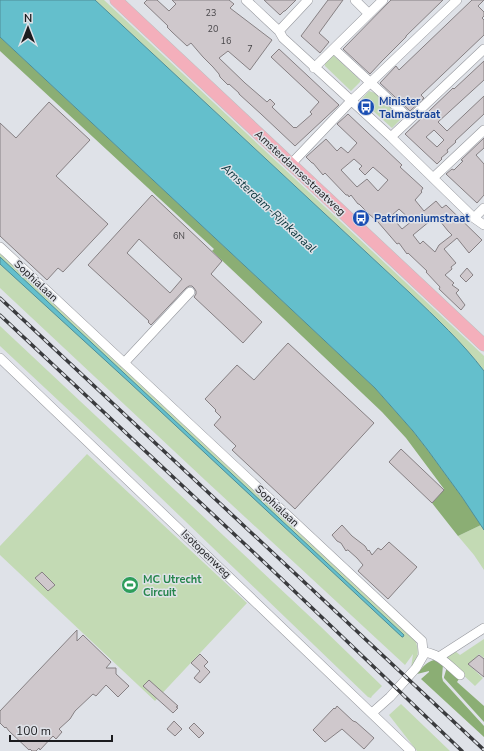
<svg xmlns="http://www.w3.org/2000/svg" width="484" height="751" viewBox="0 0 484 751" font-family="'Nunito Sans',sans-serif">
  <style>
    .green { fill: #c3dab4 }
    .forest { fill: #8bae74 }
    .water { fill: #64bfcc; stroke: #4e8e98 }
    .building { fill: #cfc8cc; stroke: #868083; fill-rule: evenodd }
    .lines { fill: none; stroke-linecap: round; stroke-linejoin: round }
    .minor-casing { stroke: #96989e; stroke-width: 10 }
    .major-casing { stroke: #bfbfc0; stroke-width: 13 }
    .minor { stroke: #fff; stroke-width: 9 }
    .major { stroke: #f4afbb; stroke-width: 12 }
    .rail-casing { stroke: #3a3b3e; stroke-width: 3.5 }
    .rail { stroke: #dfe2e8; stroke-width: 2; stroke-dasharray: 6; stroke-linecap: butt }
    .labels { text-anchor: middle; dominant-baseline: central; stroke-width: 3; stroke-linejoin: round; paint-order: stroke }
    .number-label { font-size: 9px; fill: #49474a }
    .transit-label { font-size: 11px; font-weight: bold; fill: #164399; stroke: #dfe2e8; text-anchor: start }
    .street-label { font-size: 11px; fill: #1c1c1f; stroke: #dfe2e8 }
    .leisure-label { font-size: 11px; font-weight: bold; fill: #27864d; stroke: #dfe2e8; text-anchor: start }
    .water-label { font-size: 12px; font-style: italic; fill: #0c383e; stroke: #dfe2e8 }
  </style>
  <rect width="100%" height="100%" fill="#dfe2e8"/>
  <path class="green" d="M95,0H104L482,354L481,358L482,354L484,356V371C462,342 436,318 410,293Z
    M332,54L360,80V82L351,91L325,66V63Z
    M369,91L375,93L401,117V119L392,128L361,100Z
    M0,252L415,640C420,652 418,658 411,668L413,654L405,665L205,480L0,288Z
    M0,326L320,626L382,686L372,696L371,698L368,697L106,445L0,346Z
    M87,454L247,603L155,701L0,555V546Z
    M481,525L484,530V570L474,555L458,536Z
    M484,639V658L479,654L469,665L483,678L475,686L445,658L455,651L460,655Z
    M401,704L450,751H417L389,715Z"/>
  <path class="forest" d="M0,37L291,309L375,388L413,431L427,449L462,497L481,525L458,536L432,503L444,489L406,438L382,412L283,318L212,251L214,249L0,51Z
    M434,660H436L443,664L442,677L443,681L484,726V737L421,679L429,672V671L417,674C422,668 426,662 434,660Z
    M447,667L459,679L457,682L484,706V722L444,678V677Z"/>
  <path class="water" d="M0,0H95L410,293C436,318 462,342 484,371V530L462,497L427,449L413,431L375,388L291,309L0,37Z
    M0,257L404,635L403,637H402L130,383L0,264Z"/>
  <path class="building" d="M147,0H157L169,11L176,4L172,0H229L234,4L230,8L272,40L250,70L228,51L219,58L245,83L267,102L270,99L275,104L272,107L294,128L295,127L296,128L312,114L310,112L319,102L271,57L279,49L339,105L295,146L261,114L239,94V93L229,84L228,85L220,77L219,74L213,67L203,57L191,43L187,46L172,32L167,27L168,26L144,3Z
    M264,0H296L285,11H284L280,15Z
    M328,0H343L319,33L329,42L320,53L301,36Z
    M391,0H443L406,36V37L382,61L370,74L343,49Z
    M472,0H484L478,6L484,12V16L482,18L484,20V35L421,95L424,98L410,111L380,83L396,66L399,70Z
    M484,61V80L438,122L447,131L484,96V114L455,141L456,142L447,150L448,152L441,158L442,159L437,164L405,134L453,88L454,89ZM434,130L444,140L437,147L426,137Z
    M49,102L90,140L56,176L108,224L63,272L58,268L47,280L0,236V123L16,138Z
    M348,114L402,165L400,167L423,188L421,191L422,192L415,200L424,211L436,201L442,208L446,205L482,240L469,253L457,238L444,249L456,263L451,267L452,269L445,275L454,283L452,285L459,290L456,293L465,305L461,310L439,289L440,287L426,272L427,271L408,253L407,254L399,243L397,244L378,222L369,214L359,204H358L351,195L349,197L348,195H346L325,173L323,175L313,163H312L306,157L326,139L337,151L341,147L348,153L357,143L337,124ZM354,159L362,166L359,169L365,175L373,167L388,180L378,191L367,179L357,187L341,170ZM399,209L412,221L402,229L391,216ZM436,216L448,231L452,235L439,245L435,252L423,241L420,244L413,235Z
    M484,138V148L476,155L484,164V195L477,203L446,174L452,169L454,170L463,161L461,160Z
    M152,195L222,261L211,274L262,322L243,343L194,297L196,294V291L194,288L192,286H189L186,288L151,325L148,322L149,321L88,265ZM139,239L182,279L170,293L127,253Z
    M467,268L473,275L466,282L460,276Z
    M288,343L374,423L295,509L232,450L236,446L214,425L221,417L215,411L216,410L205,399L237,365L254,380Z
    M401,449L444,490L432,503L389,462Z
    M342,525L352,536L365,546L368,551L369,550L372,555L378,548L381,550L389,542L417,567L388,599L358,571L363,565L357,558L348,550H347L346,551L341,543L337,541L332,535Z
    M42,572L55,585L48,591L35,578Z
    M77,630V641L83,635L111,662L106,668H116V674L129,686L118,697L106,685L96,696L93,694L75,711L70,719L59,729L62,732L56,739L53,736L40,750L39,748L36,751H32L30,749L29,750L9,731L6,727L5,728L0,723V711Z
    M200,654L208,662L204,666L210,672L200,683L194,678L200,671L191,663Z
    M479,655L484,659V677L468,664Z
    M149,680L178,706L176,707L178,708L173,713L143,686Z
    M337,706L353,721L356,722L374,738L364,749L342,729L325,742L313,730L334,708L335,709Z
    M174,721L182,729L175,736L167,729Z
    M194,723L204,733L199,738L189,728Z"/>
  <g class="lines">
    <g class="minor-casing">
      <path id="minor" d="M246,0L279,31L283,38L391,137L474,218L484,225
        M355,0L369,14
        M279,31L308,0
        M334,49L410,119
        M314,68L383,0
        M391,137L484,49
        M291,164L351,101L457,0
        M433,178L484,130
        M474,218L484,208
        M0,247L422,641L423,652V656L416,668L390,697L372,713
        M0,358L411,751
        M124,363L190,292
        M423,652C439,653 449,666 460,675
        M439,657L484,628"/>
    </g>
    <g class="major-casing">
      <path id="major" d="M116,0L484,345"/>
    </g>
    <use href="#minor" class="minor"/>
    <use href="#major" class="major"/>
    <g class="rail-casing">
      <path id="rail" d="M0,298L484,750
        M0,315L266,564L462,751"/>
    </g>
    <use href="#rail" class="rail"/>
  </g>
  <defs>
    <g id="bus-disc" transform="scale(0.9)"><circle r="9.5" fill="#1a4fb4" stroke="#dfe2e8"/><path d="M-5-6H5V4H4V6H2V4H-2V6H-4V4H-5ZM-3.5-4V0h7V-4ZM-3.5 1.2v1.5H-2V1.2ZM2 1.2v1.5H3.5V1.2Z" fill="#fff"/></g>
    <g id="stadium-disc" transform="scale(0.9)"><circle r="9.5" fill="#2e9e5b" stroke="#dfe2e8"/><path d="M0-5a6.5 5 0 1 0 0 10a6.5 5 0 1 0 0-10ZM-3.5-1.8h7v3.6h-7Z" fill="#fff"/></g>
  </defs>
  <g fill-rule="evenodd">
    <use href="#bus-disc" x="366" y="107"/>
    <use href="#bus-disc" x="361" y="218"/>
    <use href="#stadium-disc" x="130" y="585"/>
  </g>
  <g class="labels">
    <g class="number-label">
      <text x="211" y="13">23</text>
      <text x="213" y="29">20</text>
      <text x="226" y="41">16</text>
      <text x="250" y="49">7</text>
      <text x="179" y="236">6N</text>
    </g>
    <g class="transit-label">
      <text x="379" y="101">Minister<tspan x="379" dy="13">Talmastraat</tspan></text>
      <text x="374" y="218">Patrimoniumstraat</text>
    </g>
    <g class="street-label">
      <text transform="translate(300 173) rotate(43)">Amsterdamsestraatweg</text>
      <text transform="translate(36 281) rotate(43)">Sophialaan</text>
      <text transform="translate(277 506) rotate(43)">Sophialaan</text>
      <text transform="translate(206 554) rotate(44)">Isotopenweg</text>
    </g>
    <g class="leisure-label">
      <text x="143" y="579">MC Utrecht<tspan x="143" dy="13">Circuit</tspan></text>
    </g>
    <g class="water-label">
      <text transform="translate(269 208) rotate(43)">Amsterdam-Rijnkanaal</text>
    </g>
  </g>
  <g transform="translate(28 28)" stroke="#dfe2e8" stroke-width="3" paint-order="stroke">
  <path d="M0-3L7 15L0 10L-7 15Z" fill="#1c1c1f"/>
  <text y="-6" font-size="11" font-weight="bold" text-anchor="middle" fill="#1c1c1f">N</text>
  </g>
  <path d="M10 735v6h102v-6" fill="none" stroke="#1c1c1f" stroke-width="2"/>
  <text x="16" y="735" font-size="12" fill="#1c1c1f" stroke="#dfe2e8" stroke-width="3" paint-order="stroke">100 m</text>
</svg>
